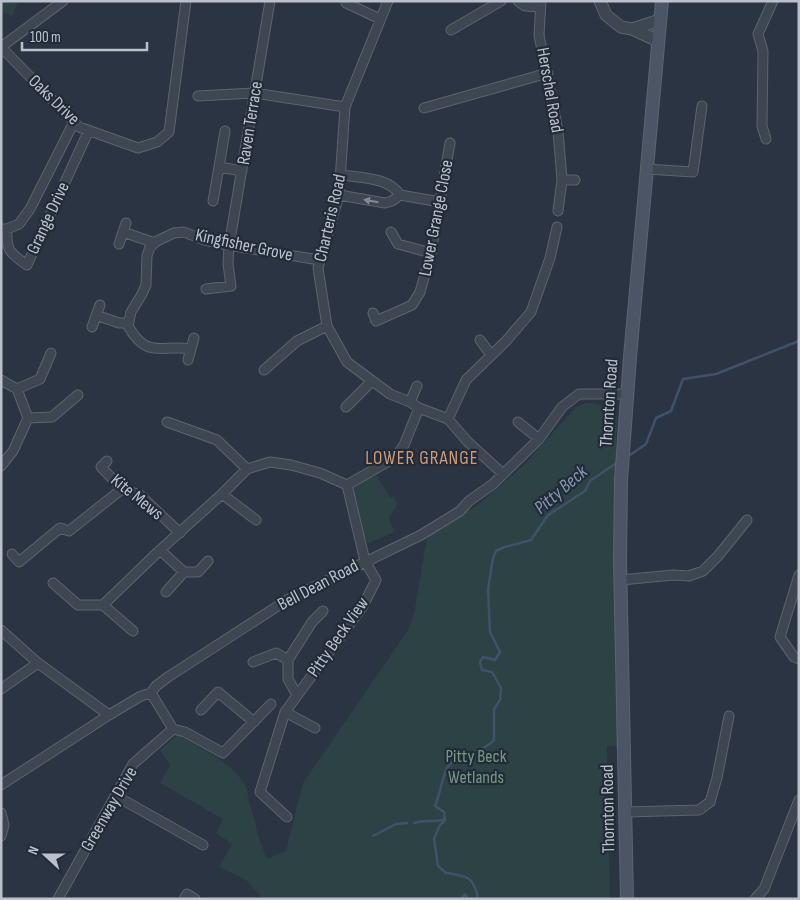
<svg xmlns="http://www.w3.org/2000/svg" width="800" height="900" viewBox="0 0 800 900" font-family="'Sofia Sans Condensed',sans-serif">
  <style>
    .green { fill: #2d4244 }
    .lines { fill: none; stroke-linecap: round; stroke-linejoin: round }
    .stream { stroke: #41516a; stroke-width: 2.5 }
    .minor-casing { stroke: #5c646f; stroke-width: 11 }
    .tertiary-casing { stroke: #5c646f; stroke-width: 13 }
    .secondary-casing { stroke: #5c646f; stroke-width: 14 }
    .minor { stroke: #3e4652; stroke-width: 9 }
    .tertiary { stroke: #3e4652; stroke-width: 11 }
    .secondary { stroke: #4c5565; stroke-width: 12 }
    .oneway { fill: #838a95 }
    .labels { text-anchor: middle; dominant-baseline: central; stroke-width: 4.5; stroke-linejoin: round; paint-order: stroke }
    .street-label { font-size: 18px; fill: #bbc1cc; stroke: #222b38 }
    .park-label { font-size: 18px; fill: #749b7e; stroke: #222b38 }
    .neighbourhood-label { font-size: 19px; letter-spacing: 1px; fill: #cf9c73; stroke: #222b38 }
    .water-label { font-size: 19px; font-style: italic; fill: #8697b1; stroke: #222b38 }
  </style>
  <rect width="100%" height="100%" fill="#2a3442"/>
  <path class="green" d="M1,1H18L12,16L1,11Z
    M586,403L598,404L617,416L614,531L618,746H607L610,899H263L246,880L219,867L232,844L216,833L223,819L160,783L170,765L160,750L178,735C199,746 234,764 245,785C248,791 248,798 250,804C255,822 259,842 267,859L286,851L303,783L408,630L414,614L427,537L479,504L524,465L576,407Z
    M376,475L391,498L393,496L398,504L389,518L394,532L369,543L365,540L362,535L353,489L357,484Z"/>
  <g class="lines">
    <path class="stream" d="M627,457L646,444L656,418L671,411L683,379L716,374L799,341
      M414,823C424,820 433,822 443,820L444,818
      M373,836L396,824L407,823
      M461,899L465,894L468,899
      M478,899C474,875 465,876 446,873L438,866L434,839L440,825L445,821L444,812L435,806C440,794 442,779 447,768C454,755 482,754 494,740V709L500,700L501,688L492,672L482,670L480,662L483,657L495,660L500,652L490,632L488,589L493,558L496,551L505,547L531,540L548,515L585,491L590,481L618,462"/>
    <g class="minor-casing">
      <path id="minor" d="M388,1L345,107L339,195L318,268L327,326L347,362L390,394L410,402L419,408L448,419L468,442L503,474
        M518,1L525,6L540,7
        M541,1L539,35L558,131L562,180L558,211
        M346,3L380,19
        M451,30L501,1
        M1,47L79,127L138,148L157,142L169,132L186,1
        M1,47L63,1
        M198,96L254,93L345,107
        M424,108L548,73
        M225,131L219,167L242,171
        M766,139L762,126L763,51L758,34L773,1
        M646,169L693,172L702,106
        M342,175C361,178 389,177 400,195L440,202
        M562,180H575
        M339,195L385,203L392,201L400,195
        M213,201L219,167
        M1,229H7L19,224L30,209L74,122
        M7,229C6,251 10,253 27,265L89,130
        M123,232L155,243
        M391,232L398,244L431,253
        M119,244L126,223
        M206,289L231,286L228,264L229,246L270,1
        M373,313L376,321L412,305L420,292L431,253L450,143
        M96,315L119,323H128
        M92,327L100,305
        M480,340L491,355
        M191,349C160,344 148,360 128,326L131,312L142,294L146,285L147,256L150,247L157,241L174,233L184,232L204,240L222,244L319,260
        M188,360L194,338
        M264,370L297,341L327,326
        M1,380L17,389L28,418L13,451L1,466
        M17,389L40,379L51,353
        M410,402L417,386
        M346,407L372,381
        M28,418L52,417L78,395
        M448,419L466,380L506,341L531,312L550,258L557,227
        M167,422L217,440L247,469
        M518,422L539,439
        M107,461L101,467L122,489L140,495L180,533
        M347,485L396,457L404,445L419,408
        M222,494L256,520
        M160,550L184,572H198L208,561
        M12,554L19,562L60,528L69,531L122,489
        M799,575L780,637L794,657L799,659
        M621,580L673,575L689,576L703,571L718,556L747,520
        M53,583L78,605H103L160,550L222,494L247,469L270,462L291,465L320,473L347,485L365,561L376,580L363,606L285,712L260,792L287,817
        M166,592L184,572
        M103,605L133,631
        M1,630L38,663L109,715
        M288,660L312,622L323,611
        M253,662L276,653L288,660V679L297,695
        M1,689L38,663
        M151,693L173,729
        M201,710L218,692L254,722
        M285,712L315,728
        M173,729L185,732L223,753L271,704
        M1,785L109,715L141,696L151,693L156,686L168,677L287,600L421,535L460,511L469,501L493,484L539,439L562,407L579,394H627
        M116,796L203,845
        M626,812L699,810L710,802L717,778L729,716
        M1,813L4,825L1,836
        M58,899L133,764L173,729
        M184,899L187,894L195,899
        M755,899L764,889L799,800"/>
    </g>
    <g class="tertiary-casing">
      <path id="tertiary" d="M600,1L606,15L621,27L632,29L658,41
        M632,29L660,20"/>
    </g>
    <g class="secondary-casing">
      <path id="secondary" d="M627,899L620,560L621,480L630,357L662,1"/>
    </g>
    <use href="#minor" class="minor"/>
    <use href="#tertiary" class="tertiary"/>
    <use href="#secondary" class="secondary"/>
  </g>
  <defs><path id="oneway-solid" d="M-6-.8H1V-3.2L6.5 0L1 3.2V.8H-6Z" transform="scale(1.25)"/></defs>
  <use class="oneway" href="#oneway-solid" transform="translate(371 201) rotate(-170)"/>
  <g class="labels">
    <g class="street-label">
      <text transform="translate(550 90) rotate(80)">Herschel Road</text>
      <text transform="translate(54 100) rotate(44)">Oaks Drive</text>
      <text transform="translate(250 123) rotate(-81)">Raven Terrace</text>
      <text transform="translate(48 218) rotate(-65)">Grange Drive</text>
      <text transform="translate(330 218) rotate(-77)">Charteris Road</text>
      <text transform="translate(436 218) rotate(-79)">Lower Grange Close</text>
      <text transform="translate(244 245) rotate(12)">Kingfisher Grove</text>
      <text transform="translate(609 403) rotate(-86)">Thornton Road</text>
      <text transform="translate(137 497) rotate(39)">Kite Mews</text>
      <text transform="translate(318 585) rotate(-28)">Bell Dean Road</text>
      <text transform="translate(338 637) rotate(-55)">Pitty Beck View</text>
      <text transform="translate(109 809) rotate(-60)">Greenway Drive</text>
      <text transform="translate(608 809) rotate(-91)">Thornton Road</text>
    </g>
    <g class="park-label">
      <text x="476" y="756">Pitty Beck<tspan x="476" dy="21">Wetlands</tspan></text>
    </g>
    <g class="neighbourhood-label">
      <text x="422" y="458">LOWER GRANGE</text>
    </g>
    <g class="water-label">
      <text transform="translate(561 490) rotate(-41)">Pitty Beck</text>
    </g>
  </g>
  <rect width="800" height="900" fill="none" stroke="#bbc1cc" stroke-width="5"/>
  <g transform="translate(45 855) rotate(291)" stroke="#222b38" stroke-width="4" paint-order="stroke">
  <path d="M0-4L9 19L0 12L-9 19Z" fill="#bbc1cc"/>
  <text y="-8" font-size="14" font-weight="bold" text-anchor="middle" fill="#bbc1cc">N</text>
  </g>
  <path d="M22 42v8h125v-8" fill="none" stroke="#bbc1cc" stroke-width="2.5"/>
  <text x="30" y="42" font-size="15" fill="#bbc1cc" stroke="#222b38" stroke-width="4" paint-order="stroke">100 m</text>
</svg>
